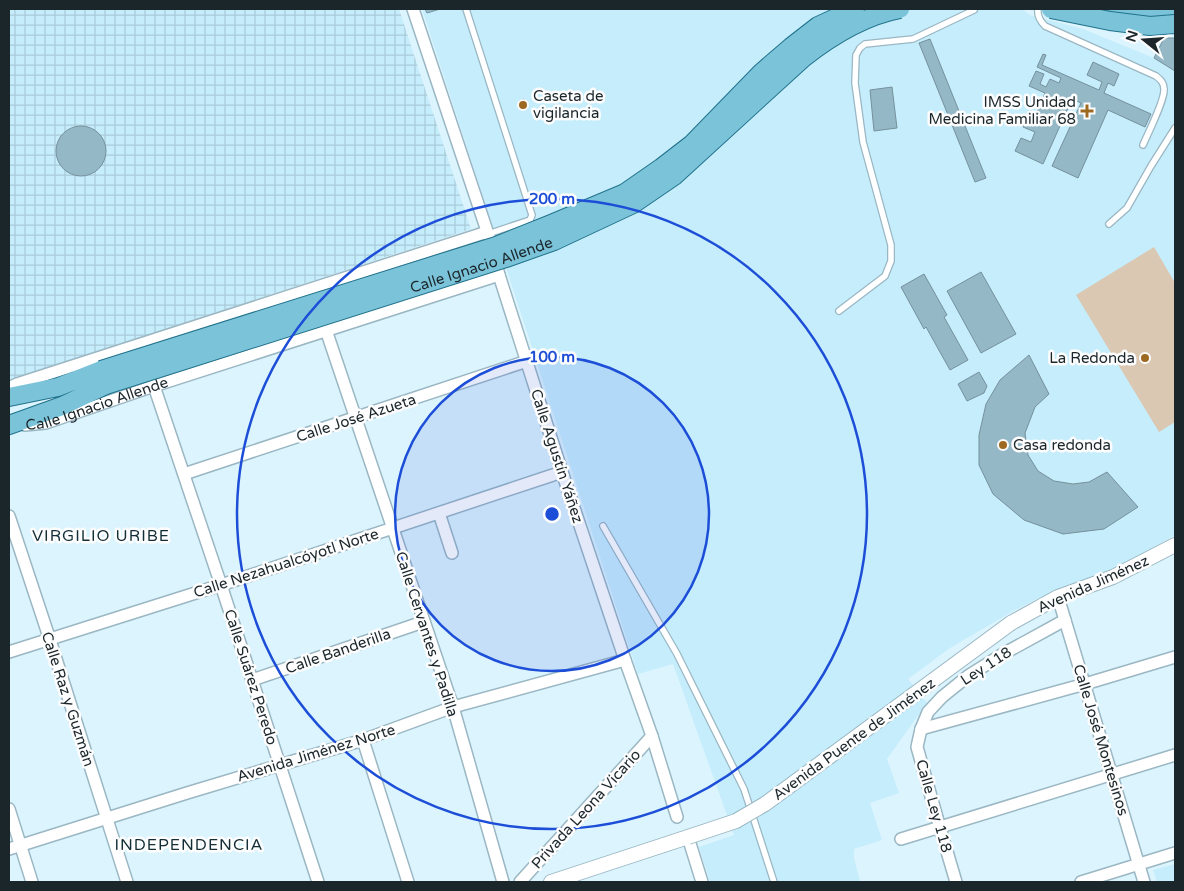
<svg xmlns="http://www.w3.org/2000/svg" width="1184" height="891" viewBox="0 0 1184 891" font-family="'Varela Round',sans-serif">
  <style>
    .built { fill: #c6edfc }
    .industrial { fill: url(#industrial-grid) }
    .grass { fill: #dbc8b2 }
    .building { fill: #94b8c6; stroke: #75919c }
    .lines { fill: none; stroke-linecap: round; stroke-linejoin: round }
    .service-casing { stroke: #9ab7c3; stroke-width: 8 }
    .minor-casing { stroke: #9ab7c3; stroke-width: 14 }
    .tertiary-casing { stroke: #9ab7c3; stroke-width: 16 }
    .primary-casing { stroke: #20728b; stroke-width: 20 }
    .service { stroke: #fff; stroke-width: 5.5 }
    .minor { stroke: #fff; stroke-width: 11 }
    .tertiary { stroke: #fff; stroke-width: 14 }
    .primary { stroke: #7bc3d9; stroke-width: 18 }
    .tertiary-bridge-casing { stroke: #9ab7c3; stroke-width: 16; stroke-linecap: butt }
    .primary-bridge-casing { stroke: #20728b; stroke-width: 20; stroke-linecap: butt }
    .tertiary-bridge { stroke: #fff; stroke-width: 14 }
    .primary-bridge { stroke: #7bc3d9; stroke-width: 18 }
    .ring { fill: none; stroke: #1d4ed8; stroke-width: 2.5 }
    .poi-dot { fill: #9d6820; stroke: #fdfdfd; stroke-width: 2 }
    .labels { text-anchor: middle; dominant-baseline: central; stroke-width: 5; stroke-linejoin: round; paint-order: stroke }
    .poi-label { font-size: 15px; fill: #1b262b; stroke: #fdfdfd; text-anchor: start }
    .street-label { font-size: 15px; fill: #1b262b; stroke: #fdfdfd }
    .neighbourhood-label { font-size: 16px; letter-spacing: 1px; fill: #142e37; stroke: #fdfdfd }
    .centre { fill: #1d4ed8; stroke: #fdfdfd; stroke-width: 2.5 }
    .ring-label { font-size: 15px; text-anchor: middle; font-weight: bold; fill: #1d4ed8; stroke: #fdfdfd; stroke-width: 5; stroke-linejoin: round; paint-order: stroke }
  </style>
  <defs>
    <pattern id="industrial-grid" width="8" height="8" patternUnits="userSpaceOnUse" patternTransform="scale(1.25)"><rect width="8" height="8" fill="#c6edfc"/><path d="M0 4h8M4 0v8" fill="none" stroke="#aacbd8"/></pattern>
  </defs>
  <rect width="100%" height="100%" fill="#dcf4fe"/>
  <path class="built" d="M422,9H1022L1030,15L1083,29L1154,58L1175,71V535L1117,569L1056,594L1037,599L1015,610L950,648L908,679L927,703L887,759L899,793L870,803L882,840L854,849V858L860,882H710L699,847L734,835L673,664L638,674Z
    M1175,864V882H1157L1153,870Z"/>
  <path class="industrial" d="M9,9H399L471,229L9,380Z"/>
  <path class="grass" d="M1154,247L1175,283V422L1159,432L1076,295Z"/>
  <path class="building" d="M425,9H440L427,13Z
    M1164,38H1175V71L1154,58Z
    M930,39L986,178L975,182L919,43Z
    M1043,54L1046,55L1042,65L1099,90L1102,82L1087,75L1093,62L1119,74L1114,86L1108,83L1104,93L1151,114L1145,127L1108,110L1078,178L1052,166L1081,103L1072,99L1043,164L1015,151L1021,138L1031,142L1035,132L1023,127L1030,111L1036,114L1045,93L1029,86L1036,71L1044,74L1040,84L1046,87L1050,79L1059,83L1061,78L1037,67Z
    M892,87L897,128L874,131L870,90Z
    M524,99L527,109L522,110L519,101Z
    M56 151a25 25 0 1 1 50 0a25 25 0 1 1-50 0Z
    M981,272L1016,334L981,353L947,291Z
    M924,274L947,315L944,317L968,360L950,370L926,327L924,329L901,287Z
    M1029,355L1049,394L1035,407L1025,433L1028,455L1038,471L1054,481L1073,484L1089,482L1107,472L1138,507L1104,529L1063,534L1024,520L993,494L979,465V435L986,404L1000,380Z
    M979,372L987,386L984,393L967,401L958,384Z"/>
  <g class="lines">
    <g class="service-casing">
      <path id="service" d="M466,9L532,215L530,220L488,234
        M1038,9C1037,16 1040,21 1045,26L1156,76C1161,80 1164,83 1164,89C1165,100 1148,133 1143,145
        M1109,224L1127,208L1151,166L1175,128
        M839,311L885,276L891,261V245L863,142L855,83L856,55L860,48L865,44L913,39L974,10L973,9
        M603,526L677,654L744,789L774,882"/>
    </g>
    <g class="minor-casing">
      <g id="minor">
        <path d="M413,9L488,234L499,275L562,472L625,660L652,736L677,817"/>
        <path d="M326,330L453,707L503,882"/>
        <path d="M154,386L221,585L318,882"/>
        <path d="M9,388L17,384L487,232"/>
        <path id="s1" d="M25,425L46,423L154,386L499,275"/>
        <path d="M184,474L527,361"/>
        <path d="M439,513L452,553"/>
        <path d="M9,516L50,640L127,882"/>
        <path d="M1058,597L1144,882"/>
        <path d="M9,652L221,585L562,472"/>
        <path d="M252,680L423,622"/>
        <path d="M921,729L1085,684L1175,657"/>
        <path d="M363,740L408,882"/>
        <path d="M9,809L32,882"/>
        <path d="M688,837L702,882"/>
        <path d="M901,839L1175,755"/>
        <path d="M9,849L187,793L363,740L453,707L625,660"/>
        <path d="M520,882L652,736"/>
        <path d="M956,882L940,828L917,747L921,729L928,712L942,697L968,676L1003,654L1065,620"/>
        <path d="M1081,882L1175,853"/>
      </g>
    </g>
    <g class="tertiary-casing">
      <path id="tertiary" d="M1011,623L1058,597L1113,577L1175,545
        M551,882L688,837"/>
    </g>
    <g class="primary-casing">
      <path id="primary" d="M1117,9L1160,11L1175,10
        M9,397L58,387L101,370
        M9,425L62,406L106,385"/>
    </g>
    <use href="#service" class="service"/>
    <use href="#minor" class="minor"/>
    <use href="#tertiary" class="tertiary"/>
    <use href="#primary" class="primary"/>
    <g class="tertiary-bridge-casing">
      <path id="tertiary-bridge" d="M688,837L736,821L765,804L1011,623"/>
    </g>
    <g class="primary-bridge-casing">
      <g id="primary-bridge">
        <path d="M1051,9L1110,21L1150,26L1175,24"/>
        <path d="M101,370L496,246L551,224L625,193L661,168L692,144L762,72L791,47L818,26L855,9"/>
        <path id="s2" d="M106,385L506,258L554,241L633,204L674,176L802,59C831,36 863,16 900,9"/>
      </g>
    </g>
    <use href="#tertiary-bridge" class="tertiary-bridge"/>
    <use href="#primary-bridge" class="primary-bridge"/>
  </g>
  <circle cx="552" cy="514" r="157" fill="#1d4ed8" fill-opacity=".12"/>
  <g class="ring">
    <circle cx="552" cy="514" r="157"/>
    <circle cx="552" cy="514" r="315"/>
  </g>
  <g class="poi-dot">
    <circle cx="523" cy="105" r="5"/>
    <path d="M1084.5 103.5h5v5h5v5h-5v5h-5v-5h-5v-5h5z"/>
    <circle cx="1145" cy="358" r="5"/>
    <circle cx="1003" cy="445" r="5"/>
  </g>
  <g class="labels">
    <g class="poi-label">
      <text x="533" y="96">Caseta de<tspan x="533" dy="17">vigilancia</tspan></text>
      <text x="1076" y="102" text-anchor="end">IMSS Unidad<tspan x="1076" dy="17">Medicina Familiar 68</tspan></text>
      <text x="1135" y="358" text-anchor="end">La Redonda</text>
      <text x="1013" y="445">Casa redonda</text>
    </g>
    <g class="street-label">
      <text stroke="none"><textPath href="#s2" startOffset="394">Calle Ignacio Allende</textPath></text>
      <text stroke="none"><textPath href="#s1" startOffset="75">Calle Ignacio Allende</textPath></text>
      <text transform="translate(356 418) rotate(-18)">Calle José Azueta</text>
      <text transform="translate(557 456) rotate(72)">Calle Agustín Yáñez</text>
      <text transform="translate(286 563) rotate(-18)">Calle Nezahualcóyotl Norte</text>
      <text transform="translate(1093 584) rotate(-24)">Avenida Jiménez</text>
      <text transform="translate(427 634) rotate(72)">Calle Cervantes y Padilla</text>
      <text transform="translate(338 651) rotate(-19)">Calle Banderilla</text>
      <text transform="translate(986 666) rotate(-33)">Ley 118</text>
      <text transform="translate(251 677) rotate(72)">Calle Suárez Peredo</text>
      <text transform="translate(68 699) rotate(72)">Calle Raz y Guzmán</text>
      <text transform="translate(854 739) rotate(-36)">Avenida Puente de Jiménez</text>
      <text transform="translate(1101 740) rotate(73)">Calle José Montesinos</text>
      <text transform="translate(316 753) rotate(-17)">Avenida Jiménez Norte</text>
      <text transform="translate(934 806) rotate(74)">Calle Ley 118</text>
      <text transform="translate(586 809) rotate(-48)">Privada Leona Vicario</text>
    </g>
    <g class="neighbourhood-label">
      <text x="101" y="536">VIRGILIO URIBE</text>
      <text x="189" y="845">INDEPENDENCIA</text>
    </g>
  </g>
  <circle cx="552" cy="514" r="8" class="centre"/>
  <g class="ring-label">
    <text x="552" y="204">200 m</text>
    <text x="552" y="362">100 m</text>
  </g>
  <rect width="1184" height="891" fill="none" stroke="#1b262b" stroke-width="20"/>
  <g transform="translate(1144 40) rotate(287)" stroke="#fdfdfd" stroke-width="4" paint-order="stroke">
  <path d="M0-4L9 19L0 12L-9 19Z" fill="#1b262b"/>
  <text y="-8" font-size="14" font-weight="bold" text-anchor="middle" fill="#1b262b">N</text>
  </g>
</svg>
